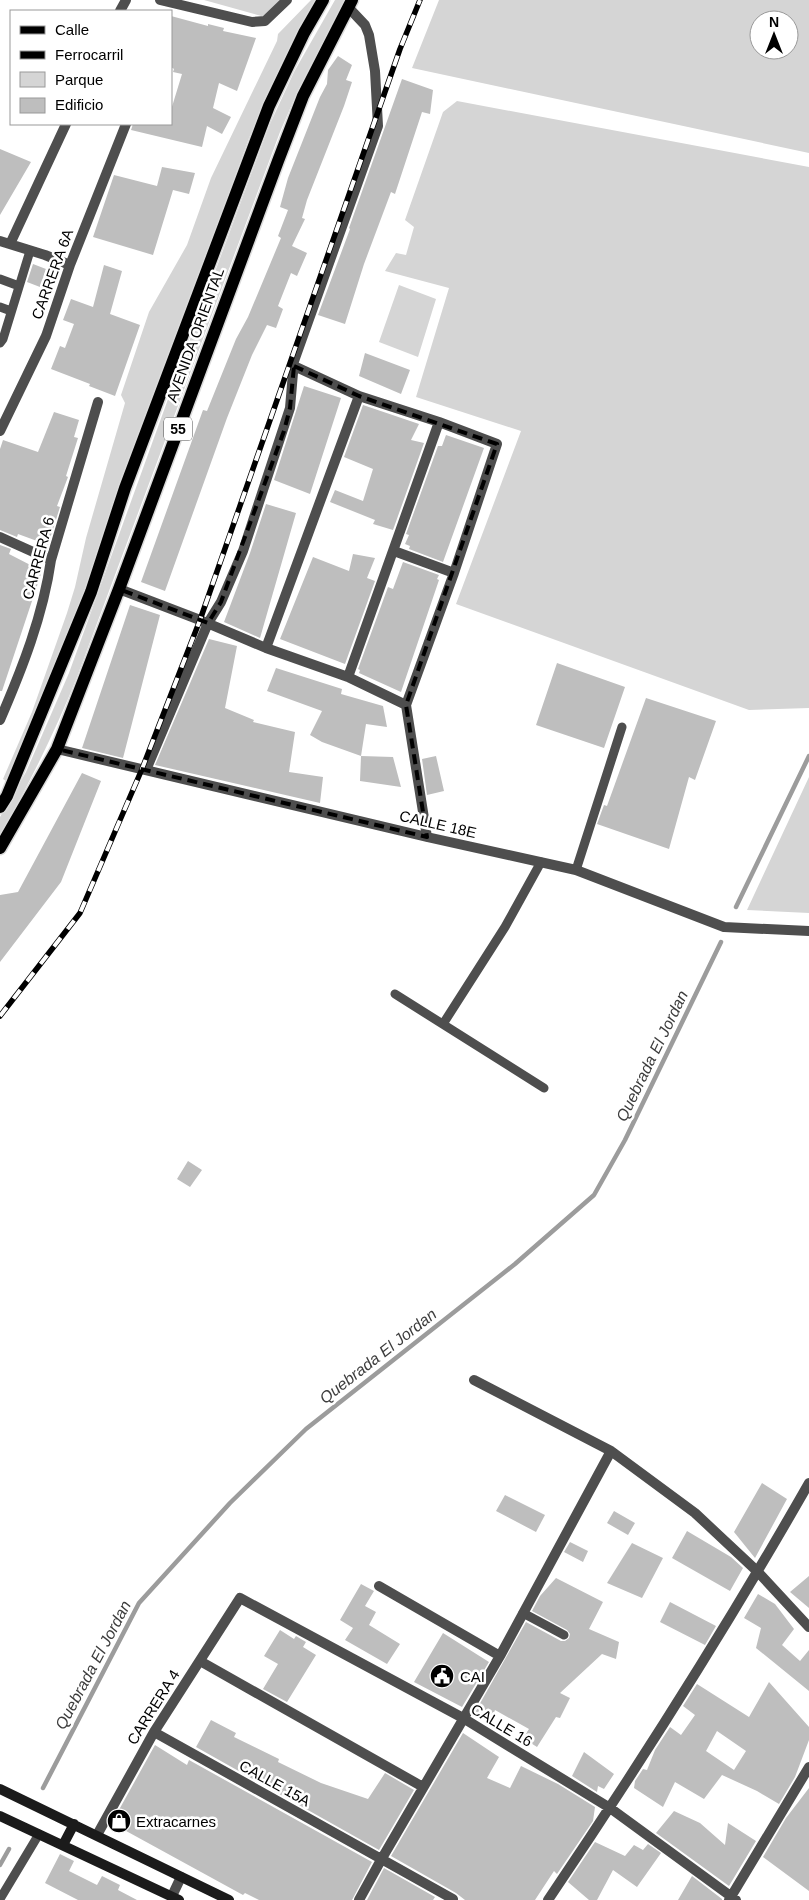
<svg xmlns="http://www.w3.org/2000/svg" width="809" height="1900" viewBox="0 0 809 1900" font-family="Helvetica,sans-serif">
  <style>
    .green { fill: #d5d5d5; fill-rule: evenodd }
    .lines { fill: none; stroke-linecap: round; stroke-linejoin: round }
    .stream { stroke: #9c9c9c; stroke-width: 4.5 }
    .building { fill: #bebebe; fill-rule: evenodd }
    .primary-casing { stroke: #dbdbdb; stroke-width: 15 }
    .lane { stroke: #4e4e4e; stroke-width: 9 }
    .street { stroke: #4e4e4e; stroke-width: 10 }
    .secondary { stroke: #1b1b1b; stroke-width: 10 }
    .primary { stroke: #000; stroke-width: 12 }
    .rail-casing { stroke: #000; stroke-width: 5.5 }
    .rail { stroke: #fff; stroke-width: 4; stroke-dasharray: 11; stroke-linecap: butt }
    .marked { fill: none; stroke: #000; stroke-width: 4; stroke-dasharray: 10 6; stroke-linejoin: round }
    .labels { text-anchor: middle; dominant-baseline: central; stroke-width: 5; stroke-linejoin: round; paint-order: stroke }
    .shield { fill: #fff; stroke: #4c4c4c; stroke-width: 1 }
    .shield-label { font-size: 14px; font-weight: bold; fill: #000 }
    .street-label { font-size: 15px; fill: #000; stroke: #fff }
    .poi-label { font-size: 15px; fill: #000; stroke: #fff; text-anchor: start }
    .water-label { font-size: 16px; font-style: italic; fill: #3d3d3d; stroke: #fff }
  </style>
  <rect width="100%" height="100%" fill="#fff"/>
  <path class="green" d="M204,0H283L265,17Z
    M311,0H322L288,56L249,138L81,600L34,723L6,781L3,779L32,712L67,613L75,587L86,538L125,403L121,395L149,312L187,245L211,178L277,41L278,34Z
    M335,0H349L322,43L315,63L299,88L280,132L77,677C55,732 29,784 0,836V817L26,772L69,673L176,377L269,126L294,72Z
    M439,0H809V153L412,68ZM759,20H789V50H759Z
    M457,101L809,167V708L749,710L456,604L521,431L416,397L449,288L385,271L396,253L406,255L414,227L405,220L443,112Z
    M399,285L436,299L418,357L379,342Z
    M809,777V913L747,910Z"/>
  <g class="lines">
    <path class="stream" d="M736,907L809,756
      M43,1788L139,1603L230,1503L306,1429L515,1264L594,1195L625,1140L721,942
      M0,1865L9,1849"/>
  </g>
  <path class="building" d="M171,16L208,26V24L224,28L223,31L256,38L237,91L219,83L213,108L231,117L222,134L207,126L202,147L131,130L133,124H171V110L182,74L173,72L174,69L171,67Z
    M338,56L352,65L346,80L352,82L344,106L307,200L302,218L305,219L292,246L307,253L297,276L291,273L278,306L283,309L276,328L267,325L252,355L227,418L165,591L141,582L203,410L207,411L236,339L248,317L281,238L278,236L288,210L280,207L288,178L320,97L327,84L328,70Z
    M402,79L433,90L430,114L422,112L395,194L391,192L364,264L345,324L318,315L350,229L349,228Z
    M0,149L31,162L0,215Z
    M162,167L195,173L189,194L173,190L153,255L93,237L114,175L157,186Z
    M33,264L46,269L40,287L27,282Z
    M104,265L122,271L110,314L140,325L115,396L89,386L90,384L51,369L60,346L65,348L74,324L63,320L71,299L93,307Z
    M365,353L410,370L401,394L359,376Z
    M304,386L341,398L310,494L274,480Z
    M363,405L419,424L411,440L424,443L393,530L373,524L375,520L330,502L335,490L363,501L373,469L344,457Z
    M54,412L79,420L74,437L78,438L66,476L68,477L57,506L60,507L48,545L18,534L17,537L0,530V449L3,440L38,452Z
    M446,435L484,448L443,562L409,549L410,546L405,544L409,535L406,534L438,446H442Z
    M266,504L296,513L260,638L224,622L250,553Z
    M0,545L11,549L9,554L42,571L2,691H0Z
    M353,554L375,558L367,578L375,581L345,664L280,639L313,557L349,571Z
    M403,562L439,575L437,579L439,580L401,692L359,673L360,670L358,669L388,587L393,589Z
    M130,605L160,615L123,758L82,748Z
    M209,639L237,646L225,708L254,720L253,722L295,732L289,772L323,777L320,803L155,765Z
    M557,663L625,687L604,748L536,725Z
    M276,668L342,689L341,694L383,706L387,727L366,724L361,756L322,742L310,735L322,711L267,691Z
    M646,698L716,721L695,780L689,777L669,849L597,824L604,805L607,806Z
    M361,756L393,757L401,787L360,781Z
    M436,756L444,791L427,795L422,759Z
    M82,773L101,781L61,882L0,962V895L18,892Z
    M188,1161L202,1170L190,1187L177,1179Z
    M762,1483L787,1499L755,1558L734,1532Z
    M505,1495L545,1515L536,1532L496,1511Z
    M614,1511L635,1523L628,1535L607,1523Z
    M687,1531L731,1557L743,1568L730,1591L672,1558Z
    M570,1542L588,1551L583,1562L564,1552Z
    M632,1543L663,1558L642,1598L607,1583Z
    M809,1576V1608L790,1592Z
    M556,1578L603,1602L589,1629L619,1642L616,1659L602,1654L560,1693L570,1698L560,1718L556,1717L537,1747L523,1738L529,1729L495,1710L490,1722L474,1714L526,1622L561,1641H565L569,1638L570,1634L567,1630L532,1611L540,1596Z
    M361,1584L374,1591L365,1606L376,1612L369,1625L400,1644L387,1664L345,1640L353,1628L340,1620Z
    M758,1594L775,1604L794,1629L782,1645L800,1661L809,1650V1691L756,1648L761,1628L744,1618Z
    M670,1602L716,1626L705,1645L660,1622Z
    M280,1630L294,1639L296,1636L306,1642L303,1647L316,1655L287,1702L263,1689L278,1664L264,1656Z
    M443,1633L489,1662L462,1707L414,1682Z
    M769,1682L809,1727V1740L795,1777L779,1804L757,1791L722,1775L704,1799L675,1782L663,1807L634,1788L635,1781L643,1769L647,1770L655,1750L670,1727L681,1735L695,1715L683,1706L697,1684L749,1717ZM717,1731L746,1751L734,1770L706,1751Z
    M211,1720L236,1733L234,1737L279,1759L278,1762L321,1783L368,1799L385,1773L414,1790L379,1850L196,1747Z
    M463,1733L499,1757L487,1778L510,1788L521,1766L558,1784L595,1807L593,1821L557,1874L554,1871L535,1900H465L456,1893L391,1856Z
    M155,1745L187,1765L189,1760L372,1862L352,1900H259L245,1893L243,1895L117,1826L115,1817Z
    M584,1752L614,1774L604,1789L598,1786L597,1792L572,1776Z
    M809,1788V1891L763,1857L786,1818Z
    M674,1811L700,1823L725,1845L728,1823L756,1841L729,1886L656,1833Z
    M595,1842L625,1856L634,1845L643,1850L648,1844L661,1853L637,1887L613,1870L597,1900H589L568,1882Z
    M60,1854L74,1861L69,1871L97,1885L102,1876L120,1885L118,1890L137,1900H78L45,1883Z
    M384,1868L435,1897L433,1900H367Z
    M692,1876L722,1899V1900H678Z"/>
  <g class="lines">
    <g class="primary-casing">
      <path id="primary" d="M0,807L7,796L91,592L125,488L269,106L304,33L323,0
        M0,848L57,749L119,589L278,161L303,96L352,0"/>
    </g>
    <path class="lane" d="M0,279L19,286
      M0,307L11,311
      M0,343L3,339L30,251
      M576,870L622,727
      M395,994L544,1088
      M443,1024L505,927L541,862
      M523,1613L564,1635
      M0,1899L39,1834"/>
    <path class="street" d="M160,0L252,22L265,21L287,0
      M120,11L126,0
      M0,241L45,255L70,265
      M10,244L66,124
      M294,366L359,396L439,422L497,444L454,573L406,705L427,837
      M0,431L46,336L70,265L126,124
      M0,537L51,560
      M394,551L454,573
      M119,589L200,620L266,648L348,677L406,705
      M266,648L359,396
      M348,677L439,422
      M0,720C22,669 43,616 51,560L98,402
      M57,749L427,837L576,870L724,927L809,931
      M146,770L208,623L221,602L243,551L290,408L294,361L378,126L375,71L369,35L365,25L348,7
      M474,1380L611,1451L695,1513L758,1572L809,1627
      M379,1586L500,1656
      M200,1661L423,1787
      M154,1732L453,1899
      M97,1835L154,1732L240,1598L463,1718L610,1808L736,1900
      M173,1900L172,1896L181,1877
      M359,1900L381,1860L500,1656L611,1451
      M548,1900C640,1764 728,1625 809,1483
      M729,1900L809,1767"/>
    <path class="secondary" d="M0,1789L229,1900
      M0,1816L179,1900
      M63,1845L74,1824"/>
    <use href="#primary" class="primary"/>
    <g class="rail-casing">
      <path id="rail" d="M0,1016L80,913L142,769L200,620L400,49L420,0"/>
    </g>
    <use href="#rail" class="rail"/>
  </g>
  <path class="marked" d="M294,366L359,396L497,444L406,705L427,837L57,749L119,589L208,623L221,602L284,431L290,408Z"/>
  <defs>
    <g id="civic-disc" transform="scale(1.25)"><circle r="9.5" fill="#000" stroke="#fff"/><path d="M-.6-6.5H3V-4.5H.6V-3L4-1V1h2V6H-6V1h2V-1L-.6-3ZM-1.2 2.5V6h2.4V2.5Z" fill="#fff"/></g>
    <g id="shop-disc" transform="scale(1.25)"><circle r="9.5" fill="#000" stroke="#fff"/><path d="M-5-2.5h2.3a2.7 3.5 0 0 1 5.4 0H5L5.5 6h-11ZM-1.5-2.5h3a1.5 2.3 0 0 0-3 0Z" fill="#fff"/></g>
  </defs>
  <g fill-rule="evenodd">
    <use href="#civic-disc" x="442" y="1676"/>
    <use href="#shop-disc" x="119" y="1821"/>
  </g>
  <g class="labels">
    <rect class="shield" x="164" y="417.5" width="28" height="23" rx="4"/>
    <g class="shield-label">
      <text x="178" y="429">55</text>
    </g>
    <g class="street-label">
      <text transform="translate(52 274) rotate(-70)">CARRERA 6A</text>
      <text transform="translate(195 335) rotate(-70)">AVENIDA ORIENTAL</text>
      <text transform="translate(38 558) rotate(-75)">CARRERA 6</text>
      <text transform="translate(438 824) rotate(13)">CALLE 18E</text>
      <text transform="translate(153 1707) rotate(-58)">CARRERA 4</text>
      <text transform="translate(502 1725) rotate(31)">CALLE 16</text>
      <text transform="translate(275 1783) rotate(29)">CALLE 15A</text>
    </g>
    <g class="poi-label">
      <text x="460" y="1676">CAI</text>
      <text x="136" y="1821">Extracarnes</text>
    </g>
    <g class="water-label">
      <text transform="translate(652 1056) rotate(-64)">Quebrada El Jordan</text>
      <text transform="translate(378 1356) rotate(-38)">Quebrada El Jordan</text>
      <text transform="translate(93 1665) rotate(-62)">Quebrada El Jordan</text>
    </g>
  </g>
  <rect x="10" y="10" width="162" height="115" fill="#ffffff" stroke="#999999"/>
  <rect x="20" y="26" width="25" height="8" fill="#000000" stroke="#999999"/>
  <text x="55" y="35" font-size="15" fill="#000000">Calle</text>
  <rect x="20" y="51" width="25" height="8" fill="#000000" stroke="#999999"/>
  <text x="55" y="60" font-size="15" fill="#000000">Ferrocarril</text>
  <rect x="20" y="72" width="25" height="15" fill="#d5d5d5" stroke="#999999"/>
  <text x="55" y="85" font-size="15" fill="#000000">Parque</text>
  <rect x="20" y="98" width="25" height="15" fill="#bebebe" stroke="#999999"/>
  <text x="55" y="110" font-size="15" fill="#000000">Edificio</text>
  <g transform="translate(774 35)"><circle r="24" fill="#ffffff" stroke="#999999"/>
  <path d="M0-4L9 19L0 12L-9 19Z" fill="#000000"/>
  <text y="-8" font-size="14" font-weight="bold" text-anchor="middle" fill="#000000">N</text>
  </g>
</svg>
